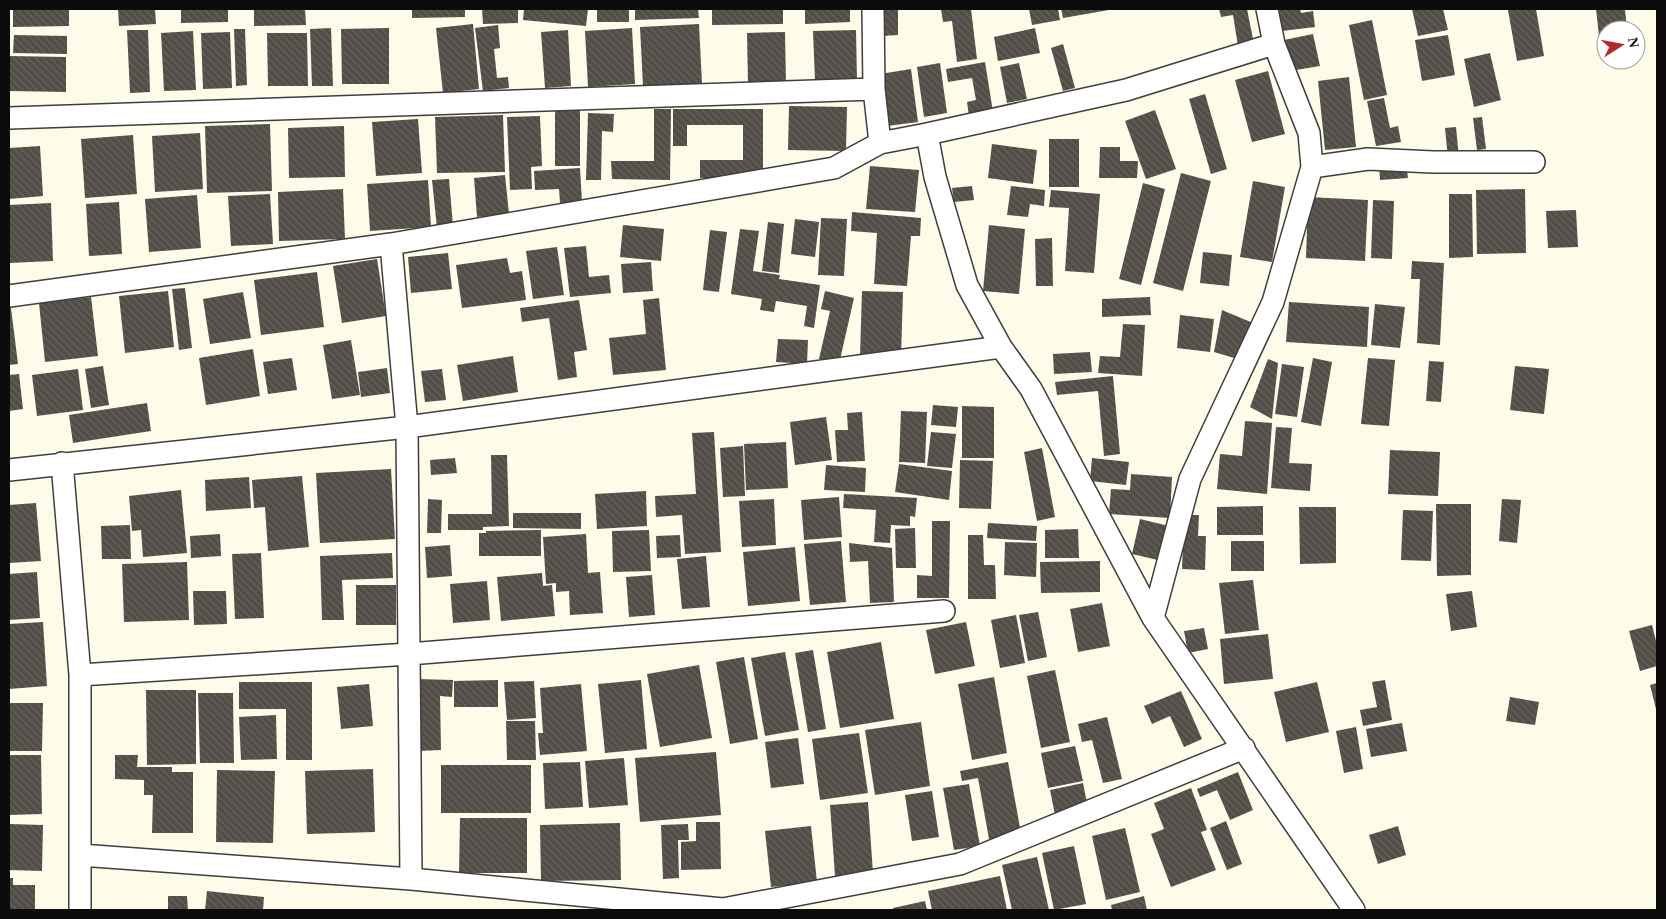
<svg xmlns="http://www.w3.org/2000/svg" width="1666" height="919" viewBox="0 0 1666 919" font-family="Georgia,serif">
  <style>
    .building { fill: url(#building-back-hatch) }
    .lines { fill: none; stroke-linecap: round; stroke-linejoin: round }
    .street-casing { stroke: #3e3e3e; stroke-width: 24 }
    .street { stroke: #fff; stroke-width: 21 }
  </style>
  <defs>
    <pattern id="building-back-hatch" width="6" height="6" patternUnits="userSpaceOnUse" patternTransform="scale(1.25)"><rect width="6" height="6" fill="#534d48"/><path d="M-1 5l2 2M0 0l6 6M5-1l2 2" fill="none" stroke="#67625e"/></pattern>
  </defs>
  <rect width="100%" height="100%" fill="#fefbe9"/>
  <path class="building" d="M13,9H69V26L13,27Z
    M118,9H155L156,24L119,26Z
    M181,9H228V22L181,23Z
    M254,9H305L306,25L254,26Z
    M412,9H465V17L412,18Z
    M482,9H518V23L483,24Z
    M524,9H588L586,26L523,20Z
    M597,9H629V22H597Z
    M635,9H698L699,18L635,20Z
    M712,9H783V24L712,25Z
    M805,9H850V22L805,24Z
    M882,9H898V35L882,36Z
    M941,9H971L977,59L957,62L952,21L943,22Z
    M1029,9H1058L1060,20L1032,25Z
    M1061,9H1109V10L1063,18Z
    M1219,9H1247L1254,44L1238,46L1233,15L1221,17Z
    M1279,9H1300L1301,13L1313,11L1315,27L1282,31Z
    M1412,9H1443L1448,30L1418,36Z
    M1516,9H1536L1544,56L1517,61L1508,10Z
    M1596,9H1625L1627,30H1606V44L1600,45Z
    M1372,20L1387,95L1364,100L1349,25Z
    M473,24L479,89L443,93L436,28Z
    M699,24L702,84L643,86L640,27Z
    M498,25L500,48L494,49L497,78L508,77L509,88L483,91L475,28Z
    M331,28L333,86H312L310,29Z
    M389,28V84H342L341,29Z
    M632,28L635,84L588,87L585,31Z
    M1035,28L1040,53L998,61L994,37Z
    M234,29H245L247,85L236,86Z
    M127,30H148L150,92L130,93Z
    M568,30L571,86L545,88L541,32Z
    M856,30L857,81H815L813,31Z
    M193,31L196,90L164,91L161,33Z
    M230,32L232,88L203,89L201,33Z
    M785,32L786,84L748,85L747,33Z
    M267,33H307L308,86H268Z
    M1313,34L1320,66L1290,71L1284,40Z
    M14,35L67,36V54L13,53Z
    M1448,35L1455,75L1422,81L1415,40Z
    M1063,44L1075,88L1063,91L1051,48Z
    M1490,53L1501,100L1474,107L1464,59Z
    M9,56L66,57V92L9,91Z
    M985,62L993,112L969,116L967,102L976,100L972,78L948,82L946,69Z
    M940,63L947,113L924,117L917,67Z
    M1019,63L1027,99L1007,103L1000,67Z
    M911,69L918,122L887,126L880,74Z
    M1268,71L1285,134L1252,142L1235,80Z
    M1349,77L1356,147L1325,150L1318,81Z
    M1205,94L1227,169L1211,174L1189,99Z
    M1384,98L1390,128L1398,126L1401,142L1376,146L1367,101Z
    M789,106L847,107L846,151L788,150Z
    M555,109H580V166H555Z
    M654,109H671L670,180L612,179L611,161H654Z
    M673,109H763V178H700V160H743V125H687V146H673Z
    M1155,110L1176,169L1146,179L1125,121Z
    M588,113L614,114L613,132L602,131L601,180H586Z
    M503,115L505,172L437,173L435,117Z
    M540,116L542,166L531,167L532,189L510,190L507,117Z
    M1482,117L1486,149L1477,150L1473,118Z
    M418,119L422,173L376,176L372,122Z
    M270,124L272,191L207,193L205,126Z
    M344,126L345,177L289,178L288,128Z
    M1456,127L1459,158L1448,159L1445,128Z
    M200,133L203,189L155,192L152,136Z
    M133,135L137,194L85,198L81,139Z
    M1049,139H1079V187H1049Z
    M992,144L1037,150L1033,184L988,178Z
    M40,146L43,196L9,199V148Z
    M1100,147H1120V161H1138L1137,178H1099Z
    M1406,163L1408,178L1380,180L1379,166Z
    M870,166L919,170L915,212L866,209Z
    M580,168L582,202L560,203L559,189L535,190L534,171Z
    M1181,173L1211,181L1183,291L1153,283Z
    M505,175L509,214L477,217L474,178Z
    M449,179L453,226L437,228L432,180Z
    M428,180L431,227L370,231L367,184Z
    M1253,181L1285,187L1272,262L1240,257Z
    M1143,183L1165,189L1141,285L1119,279Z
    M972,186L974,200L954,202L952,188Z
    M1011,186L1045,190L1044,206L1030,204L1028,217L1007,215Z
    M343,189L345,239L279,241L278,192Z
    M1525,189L1526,253L1477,254L1476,190Z
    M1051,190L1100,194L1094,273L1065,271L1069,208L1049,207Z
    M270,194L273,244L231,246L228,196Z
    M1449,194H1472L1473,257L1449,258Z
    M197,195L201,248L149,252L145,199Z
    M1308,197L1368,200L1365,261L1306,258Z
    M1373,200L1394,201L1392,259L1371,258Z
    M119,202L122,254L89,256L86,204Z
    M51,203L53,261L9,263V205Z
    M1576,210L1578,247L1548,248L1546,211Z
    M852,212L921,218L920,236H911L907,286L874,284L877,233L851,231Z
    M821,218L847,219L844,276L818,275Z
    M795,219L819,222L815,257L791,254Z
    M768,222L784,224L779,273L762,271Z
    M623,225L664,229L661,261L620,257Z
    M989,225L1025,229L1019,294L983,291Z
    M740,229L759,231L753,271L780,275L779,279L820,285L814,328L804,326L807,306L776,301L774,312L760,310L762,299L731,294Z
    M710,230L727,232L719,292L703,290Z
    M1052,238L1053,286H1036L1035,239Z
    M586,246L589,277L609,275L611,293L570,297L564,248Z
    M557,247L564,295L533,299L526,251Z
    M1203,252L1232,255L1229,286L1200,283Z
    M448,253L452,289L411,293L408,257Z
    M507,258L510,273L522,271L526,300L462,308L456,265Z
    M377,259L386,316L342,323L333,266Z
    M1412,261L1444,263L1440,345L1417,343L1420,279H1411Z
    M651,262L653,291L623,293L621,264Z
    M317,272L324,327L261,335L254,280Z
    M185,288L192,348L179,350L172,289Z
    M168,291L174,347L125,353L119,296Z
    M825,291L854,298L839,364L819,359L830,311L821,309Z
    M862,291L903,292L901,357L860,356Z
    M243,292L251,338L210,344L203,299Z
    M91,297L98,356L45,362L39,303Z
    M1150,297L1151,315L1102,317V299Z
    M659,298L666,370L613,375L609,338L646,334L643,300Z
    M579,300L587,350L574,352L577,377L558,380L549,318L522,322L520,308Z
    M1289,302L1369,307L1367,347L1286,342Z
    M1375,304L1405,307L1400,348L1371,345Z
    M9,308H11L18,364L9,365Z
    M1222,310L1253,323L1234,358L1214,352Z
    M1180,315L1214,319L1210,352L1177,348Z
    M1123,324L1145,325L1142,376L1098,373L1100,356L1120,357Z
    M778,339L808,340L807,364L776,362Z
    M351,340L360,395L332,399L323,345Z
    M253,349L260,396L206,405L199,358Z
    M1090,352L1092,372L1054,374L1053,354Z
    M513,356L518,392L463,401L457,365Z
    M292,358L297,390L268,394L263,362Z
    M1313,358L1332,362L1321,426L1301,422Z
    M1368,358L1395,360L1389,426L1361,424Z
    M1268,359L1278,363L1272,419L1250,407Z
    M1429,361L1444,362L1441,402L1426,401Z
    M1282,364L1304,367L1297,417L1275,414Z
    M103,366L109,405L91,408L85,369Z
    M1515,366L1549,369L1544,414L1510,410Z
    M387,368L390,393L361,397L358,372Z
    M78,369L83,410L37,416L32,375Z
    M442,369L446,400L425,402L421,371Z
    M19,374L23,409L9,411V375Z
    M1113,376L1120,454L1104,456L1098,391L1057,395L1055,382Z
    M147,403L151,431L73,443L69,415Z
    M933,405L958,407L956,427L931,425Z
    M962,406L994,407V458H962Z
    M901,411L927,412L925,463L899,462Z
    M862,412L865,461L837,462L835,430H848L847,413Z
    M826,417L832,460L795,465L790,422Z
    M1245,421L1272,423L1267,494L1217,489L1220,454L1242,456Z
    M1276,427L1292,428L1289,463L1312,464L1310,491L1271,488Z
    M714,432L721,552L685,554L682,515L656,517L655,496L696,494L692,433Z
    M931,432L956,434L952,468L927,466Z
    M786,442L788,488L746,490L744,444Z
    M743,446L745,496L723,497L720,448Z
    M1042,448L1055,517L1037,521L1024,452Z
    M1390,450L1440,452L1438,496L1388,494Z
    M491,455H507L509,526L483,527V530H448V514H492Z
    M455,458L457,473L431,475L430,460Z
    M1092,458L1129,462L1126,485L1090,481Z
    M960,460L993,461L991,509L959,508Z
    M899,464L952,471L949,500L895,492Z
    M826,465L866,468L865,492L824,490Z
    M391,469L395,539L320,543L316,473Z
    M1131,474L1172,477L1170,518L1109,514L1111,489L1130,490Z
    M302,476L309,547L268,551L265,507L254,508L252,480Z
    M249,477L251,508L206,511L205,480Z
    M181,490L187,553L143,557L141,530L132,531L129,496Z
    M646,491L647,526L597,529L595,494Z
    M844,494L917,498L915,517L910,516V526L891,525L890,543L874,542L876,510L843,508Z
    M839,497L842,537L804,540L801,500Z
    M428,499L442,500L441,533H427Z
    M774,499L776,545L742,547L739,501Z
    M1502,499L1521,500L1517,543L1499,541Z
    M36,503L41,561L9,563V505Z
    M1436,504H1471V575L1437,576Z
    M1263,506V535H1217V507Z
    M1299,507H1336V563L1300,564Z
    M1403,510L1433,511L1431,561L1401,560Z
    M513,513H581V529L513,528Z
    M1184,515H1199L1198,536H1206L1205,570L1182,569Z
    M1140,519L1169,526L1162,561L1132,554Z
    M932,521H950L949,598H917V575L932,576Z
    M988,523L1037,526L1036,541L987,538Z
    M130,525L131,559H102L101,526Z
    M915,528L916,568H896L895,529Z
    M1078,529L1079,558H1045V530Z
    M541,530V556H479V533H486V531Z
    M649,530L651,571L613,572L612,531Z
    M220,534L221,556L191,558L190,536Z
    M586,534L588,573L600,572L603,613L570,615L569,591L556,592V583L546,584L543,537Z
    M680,535L681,557L657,558L656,536Z
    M968,535H983L984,565H995L996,599H968Z
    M841,541L846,602L810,605L804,544Z
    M1231,541H1264V571H1231Z
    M1005,542L1037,543L1036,577L1004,575Z
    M849,543L892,548L894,602L870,603L868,561L850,562Z
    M450,545L452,576L427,578L425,547Z
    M795,547L800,601L748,606L743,552Z
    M261,553L264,618L235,619L232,554Z
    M392,553L393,578L342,580L344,620H322L320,556Z
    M706,556L710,607L682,609L677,559Z
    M1100,561V592L1041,593L1040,562Z
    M187,562L189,620L124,622L122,564Z
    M37,572L40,618L9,620V574Z
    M542,573L543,586L552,585L555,616L501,621L497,577Z
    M652,575L655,615L629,617L626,577Z
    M1253,580L1259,630L1225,634L1219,583Z
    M487,581L490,620L453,623L450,584Z
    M356,585H396V625H356Z
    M193,591H226L227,624L194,625Z
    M1472,591L1477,627L1451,631L1446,594Z
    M1102,603L1110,646L1078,652L1070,609Z
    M1038,612L1047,657L1028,661L1019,615Z
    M1016,615L1025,663L1000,668L991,620Z
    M43,622L47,686L9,689V624Z
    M966,622L975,666L935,674L926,630Z
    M1652,625L1657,645V666L1640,671L1629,631Z
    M1204,628L1208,649L1188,653L1184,631Z
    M1268,634L1273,679L1224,684L1220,639Z
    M881,642L894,719L840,728L827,652Z
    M813,650L826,729L808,732L795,653Z
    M785,652L799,730L765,736L751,658Z
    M744,657L758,739L730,744L716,662Z
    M699,665L712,738L660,747L647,674Z
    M1055,670L1070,742L1041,748L1027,676Z
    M994,677L1007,753L972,760L958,684Z
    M417,679L453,680L452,697L440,696L441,750L417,751Z
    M498,680V707H454V681Z
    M641,680L647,749L605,753L598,684Z
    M1385,680L1392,720L1363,726L1360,710L1377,707L1372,682Z
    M534,681L536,718L507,720L504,682Z
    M239,682H312V760H286V709H239Z
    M1317,682L1329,732L1286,742L1274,692Z
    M1657,683V713L1650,685Z
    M369,684L373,726L341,729L337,687Z
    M581,684L587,751L540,755L538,733H543L540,688Z
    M146,690H196V764L147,765Z
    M1181,691L1202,739L1184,747L1170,716L1152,724L1144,706Z
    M198,693H233L234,763H200Z
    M1510,697L1539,702L1535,725L1506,721Z
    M9,703H43L42,751H9Z
    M276,715L277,759L241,760L239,717Z
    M1107,717L1122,779L1103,783L1092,740L1082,742L1078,724Z
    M506,721H535L536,760H507Z
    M921,722L930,786L875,795L865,730Z
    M1402,723L1407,751L1371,757L1366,729Z
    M1356,727L1363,769L1344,773L1336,731Z
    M859,733L868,793L820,800L812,739Z
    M798,738L804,784L771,788L765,742Z
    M1075,746L1083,781L1048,788L1041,753Z
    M716,752L721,815L640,822L635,758Z
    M9,755H41L42,814L9,815Z
    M115,755H138L137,767H172V772H193V833H152L153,795H144V780L115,779Z
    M624,758L628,805L589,808L585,761Z
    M580,762L583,807L545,809L543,763Z
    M1008,762L1021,833L989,839L978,778L962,781L960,771Z
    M441,765H531V813H441Z
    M373,769L375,832L307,834L305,771Z
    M217,770L275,771L273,843L216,842Z
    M1238,772L1253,810L1230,820L1217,790L1200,797L1197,789Z
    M1083,783L1088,808L1055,815L1050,790Z
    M969,784L980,846L954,850L943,788Z
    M1191,788L1207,830L1201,832L1216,870L1171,887L1151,834L1164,829L1154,803Z
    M932,791L939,837L912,841L905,795Z
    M868,802L873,873L835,876L830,805Z
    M460,818H527V873H459Z
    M1226,821L1242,864L1227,870L1210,828Z
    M696,822H720L721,869L681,870V842L696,841Z
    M620,823L621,880L541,881L540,825Z
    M9,824L43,825L42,871L9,870Z
    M688,824L689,840H678L679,878L663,879L661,825Z
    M811,826L817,882L771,887L765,831Z
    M1398,826L1406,855L1378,864L1369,835Z
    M1125,828L1140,892L1106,900L1092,836Z
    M1074,846L1086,904L1054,910L1042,853Z
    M1037,857L1049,910H1012L1002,865Z
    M1000,876L1007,910H932L928,891Z
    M9,878H13V885H35V910H9Z
    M207,891L264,897L263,910H205Z
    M168,896H187L188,910H168Z
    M1144,896L1147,910H1112L1111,905Z
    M925,901L927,910H893V908Z"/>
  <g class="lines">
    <g class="street-casing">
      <path id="street" d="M873,9L874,89L880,143L927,134L935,177L967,285L1001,347
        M9,118L874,89
        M927,134L1126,90L1274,44
        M1312,167L1368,159L1433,162H1534
        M391,244L407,427L411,879
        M9,296L391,244L834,168L880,143
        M62,463L80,675V910
        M9,470L407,427L1001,347L1031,389L1153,618L1354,910
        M1153,618L1190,479L1273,302L1312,167L1309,133L1274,44L1267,9
        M80,675L409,654L944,611
        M80,855L411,879L723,909L960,864L1244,748"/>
    </g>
    <use href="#street" class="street"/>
  </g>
  <rect width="1666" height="919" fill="none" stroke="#0b0b0b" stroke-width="20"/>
  <g transform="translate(1621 45) rotate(79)"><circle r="24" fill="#ffffff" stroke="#9d9d9d"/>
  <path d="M0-4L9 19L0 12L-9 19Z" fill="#b52a28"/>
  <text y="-8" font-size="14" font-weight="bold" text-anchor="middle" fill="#0b0b0b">N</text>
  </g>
</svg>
